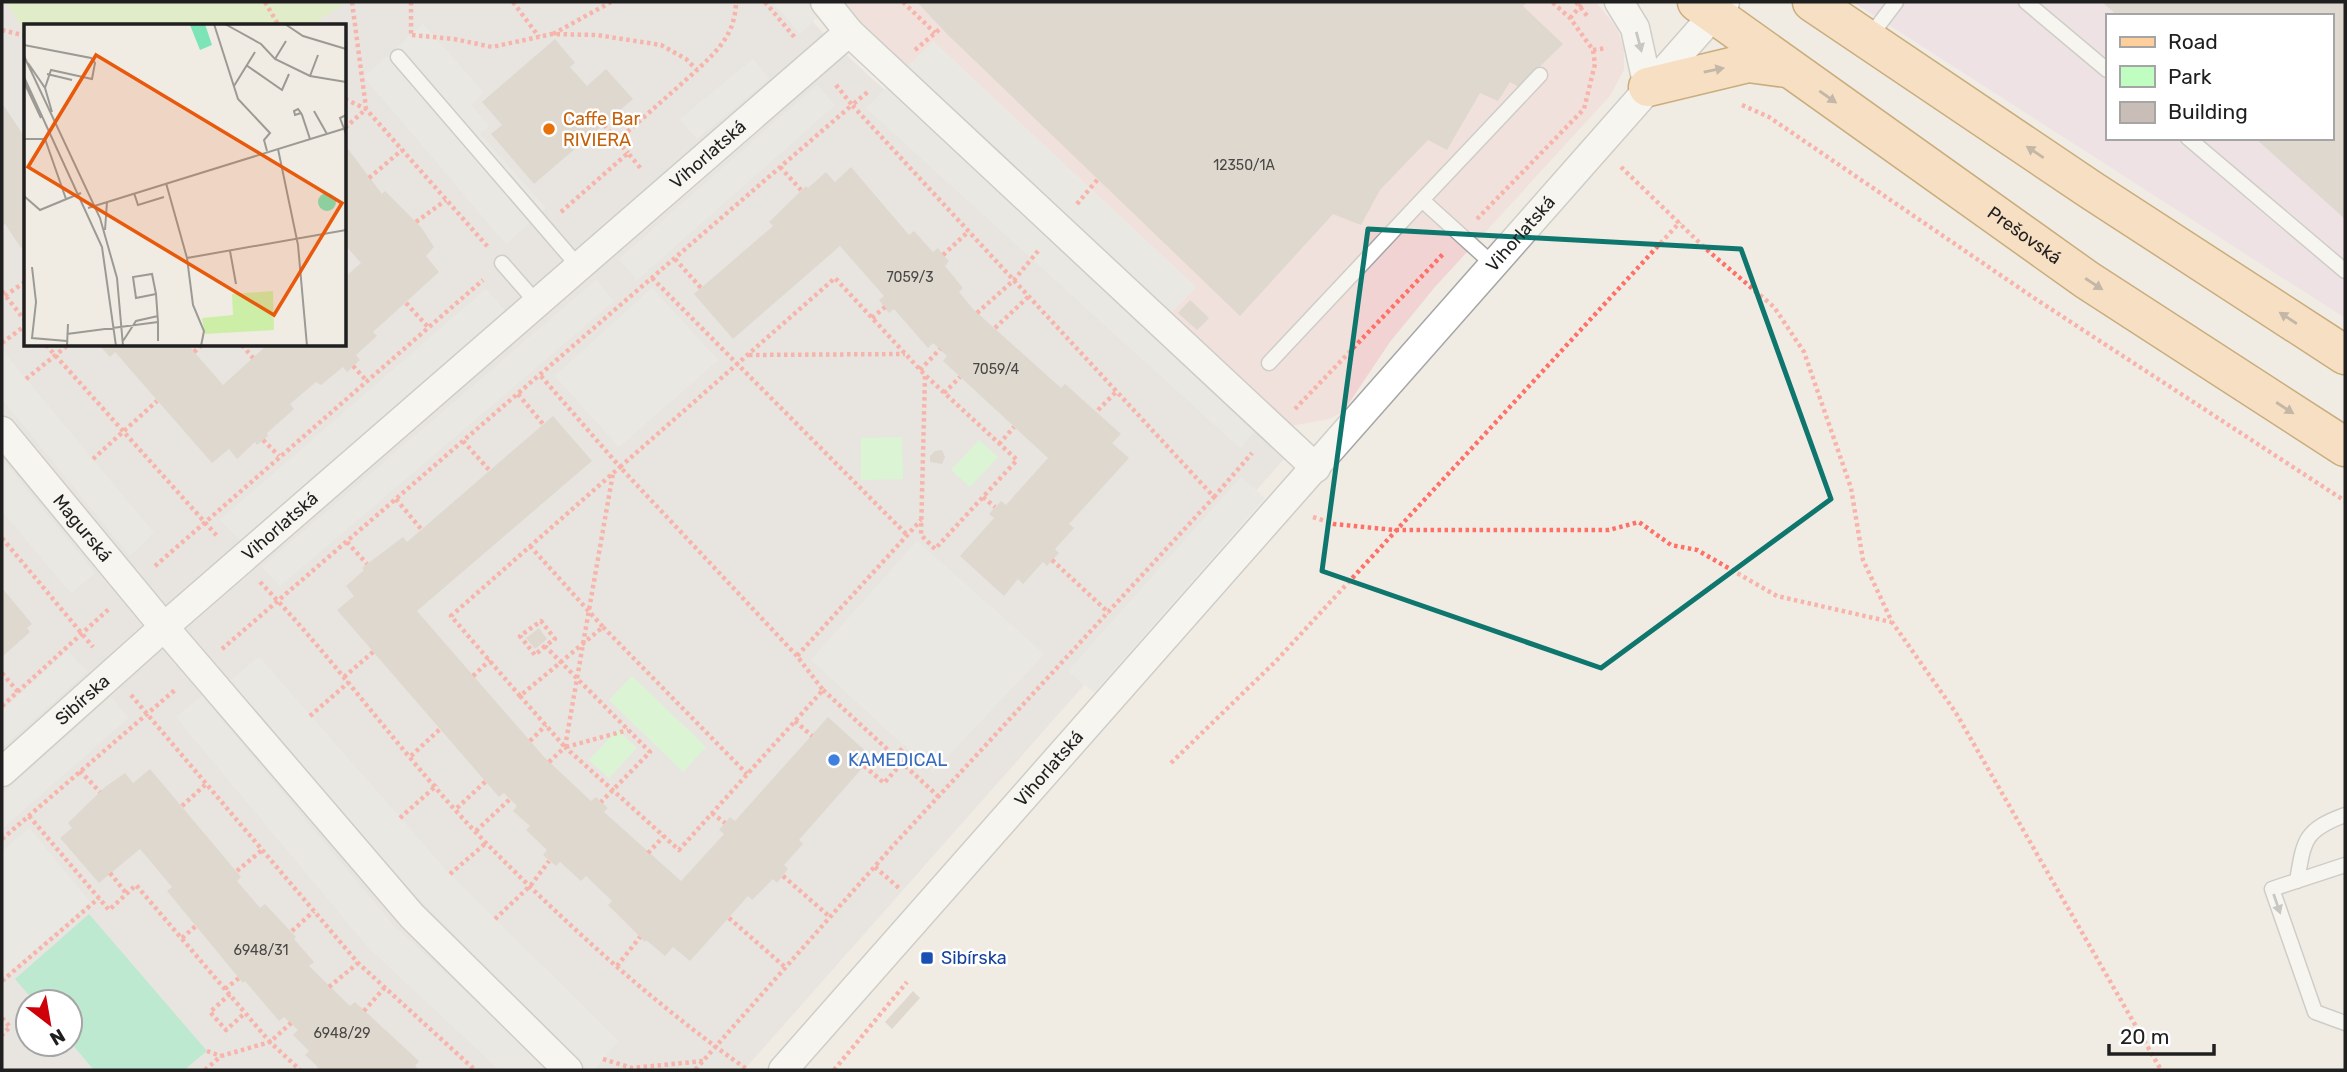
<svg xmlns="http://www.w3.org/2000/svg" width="2347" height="1072" viewBox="0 0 2347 1072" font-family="Rubik,sans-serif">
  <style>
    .residential { fill: #dddcdc; fill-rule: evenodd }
    .commercial { fill: #f2d3d3 }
    .industrial { fill: #ead6e7; fill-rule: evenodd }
    .grass { fill: #cdeea7 }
    .park { fill: #bffdc1 }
    .pitch { fill: #7de4b8 }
    .parking { fill: #e3e3e3 }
    .building { fill: #c8beb7 }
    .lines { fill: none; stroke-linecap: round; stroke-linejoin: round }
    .lane-casing { stroke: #a6a6a6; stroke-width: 17 }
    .street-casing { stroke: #a6a6a6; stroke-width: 31 }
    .primary-casing { stroke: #9a6000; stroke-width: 41 }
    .path { stroke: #ff7067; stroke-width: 4.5; stroke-dasharray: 3.5 3.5; stroke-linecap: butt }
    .lane { stroke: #fff; stroke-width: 14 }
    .street { stroke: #fff; stroke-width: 28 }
    .primary { stroke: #ffcf9b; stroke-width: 38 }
    .oneway { fill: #9a9a9a }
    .oneway2 { fill: #8f775d }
    .marked { fill: none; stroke: #0f766e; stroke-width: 5; stroke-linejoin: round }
    .food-dot { fill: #e8710a; stroke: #fff; stroke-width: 2.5 }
    .shop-dot { fill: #3f7fe0; stroke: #fff; stroke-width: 2.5 }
    .transit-dot { fill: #1a4fb4; stroke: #fff; stroke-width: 2.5 }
    .labels { text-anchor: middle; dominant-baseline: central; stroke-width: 5; stroke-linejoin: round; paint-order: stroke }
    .number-label { font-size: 14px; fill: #494745 }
    .food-label { font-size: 18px; fill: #c56008; stroke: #fff; text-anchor: start }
    .street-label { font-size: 18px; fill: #1f1f1f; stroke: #fff }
    .shop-label { font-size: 18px; fill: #366cbe; stroke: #fff; text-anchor: start }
    .transit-label { font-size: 18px; fill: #164399; stroke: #fff; text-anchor: start }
    .inset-road { fill: none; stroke: #9c9a95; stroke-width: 2 }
    .view { fill: #e8590c; fill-opacity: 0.15; stroke: #e8590c; stroke-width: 3.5 }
    .inset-edge { fill: none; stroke: #1f1f1f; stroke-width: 3.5 }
  </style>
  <rect width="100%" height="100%" fill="#f0ece4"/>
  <path class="residential" d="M2,2H6L26,33V345H345V26H311L346,2H795L826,36L1285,458L744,1070H2ZM28,1002H70V1044H28Z"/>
  <path class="commercial" d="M825,2H1596L1617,28L1624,48V70L1610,96L1435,287L1390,342L1343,412L1329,419L1275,429Z"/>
  <path class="industrial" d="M1853,2H2345V318ZM2107,16H2331V138H2107Z"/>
  <path class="grass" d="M6,2H346L311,26H26V33Z"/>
  <path class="park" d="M902,437L903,479L861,480V438Z
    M979,440L998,457L970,487L951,470Z
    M632,676L706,747L683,772L609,700Z
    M617,730L637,748L609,778L589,760Z"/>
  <path class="pitch" d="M89,914L207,1051L184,1070H94L70,1042V1002H35L15,979Z"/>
  <path class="parking" d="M773,2H811L821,14L800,34Z
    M423,24L483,92L471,105L489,126L480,134L546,208L506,244L364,77Z
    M933,41L1196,287L1161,323L1265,420L1240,448L866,108Z
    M753,59L769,79L697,139L680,119Z
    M817,85L835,105L637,280L619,259Z
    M596,280L614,301L280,586L262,567Z
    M652,288L718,360L619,447L555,376Z
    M486,289L507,313L241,541L220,520Z
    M2,350L154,533L130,556L2,399Z
    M2,459L95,573L71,593L2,511Z
    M1241,477L1265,498L1094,693L1068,671Z
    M917,541L1044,654L933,772L811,660Z
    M68,651L87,672L2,748V711Z
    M259,657L446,870L618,1041L594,1070H589L417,897L227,683Z
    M202,696L394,926L551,1070H499L367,946L176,717Z
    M111,697L128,718L2,829V794Z
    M29,828L90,902L2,978V852Z"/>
  <path class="building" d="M917,2H1528L1523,6L1563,44L1519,87L1510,82L1498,101L1480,93L1447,150L1428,140L1380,190L1361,225L1333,214L1240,316L946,33Z
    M2102,2H2345V219L2255,138H2331V16H2118Z
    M555,39L575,63L570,67L587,86L606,69L633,99L534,184L491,134L502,125L482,102Z
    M2,103L26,139V245L21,248L5,224L2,226Z
    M345,145L382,194L385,191L421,227L434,247L426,256L439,272L373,332L377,336L356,355L360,360L347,372L343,367L321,385L316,382L290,404L294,409L267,433L268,436L257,445L255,442L237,459L229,449L212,463L115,352L110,357L99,345H188L223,385L267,345H345V277L361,263L345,245Z
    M851,167L909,235L914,231L933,252L938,248L943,255L949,261L945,266L963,288L959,292L973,309L1061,388L1065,384L1121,434L1112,443L1129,458L1069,524L1074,528L1055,549L1059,553L1047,566L1043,562L1023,584L1018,579L1004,596L960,556L994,518L989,514L1001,501L1006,505L1048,458L943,361L947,356L933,343L928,348L894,309L889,313L879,300L884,296L840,246L733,339L694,294L773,226L769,222L806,186L808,188L826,172L835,182Z
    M1190,300L1209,318L1197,330L1178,313Z
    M553,416L592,461L417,611L544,757L591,801L596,797L608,808L604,812L681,881L724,834L719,830L725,823L730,817L735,821L828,717L872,757L799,840L803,844L784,865L788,869L777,883L773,879L752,900L748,896L690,961L673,947L665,956L646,940L645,942L608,905L612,901L586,876L581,881L560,862L556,866L543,855L547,850L526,830L530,826L513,811L517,806L504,793L499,797L337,610L354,596L346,586L364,570L362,568L403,537L407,542Z
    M942,450L945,457L942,464L930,462V456L935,451Z
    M2,588L32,624L27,628L30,632L2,657Z
    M539,628L547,639L535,649L526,638Z
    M150,769L241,877L237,881L260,908L265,904L296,937L294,939L314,962L309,966L350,1006L355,1002L419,1061L415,1066L419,1070H316L318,1067L305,1055L309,1051L293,1035L298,1030L284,1017L279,1021L245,981L243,983L167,891L172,887L140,849L99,883L60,838L72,828L68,823L105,787L125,773L133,783Z
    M913,991L920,998L892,1029L885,1022Z"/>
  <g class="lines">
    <g class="lane-casing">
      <path id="lane" d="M2026,2L2107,70
        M1868,39L1896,2
        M398,57L579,267
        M2188,138L2345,271
        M1422,200L1540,75
        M502,263L537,303
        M1269,363L1422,200L1495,266
        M2345,865L2272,889L2315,1012L2345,1023
        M2297,881C2304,840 2304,830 2345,815"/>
    </g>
    <g class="street-casing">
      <g id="street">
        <path d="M825,2L849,32L1316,468"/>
        <path d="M1619,2L1635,28L1648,87"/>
        <path id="s1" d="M2,431L164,627L412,916L568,1070"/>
        <path id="s2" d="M2,772L164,627L849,32"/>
        <path id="s3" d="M783,1070L1725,2"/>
      </g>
    </g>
    <g class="primary-casing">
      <g id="primary">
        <path id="s4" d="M1697,2L2087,280L2345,447"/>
        <path d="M1812,2L2091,190L2345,355"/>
        <path d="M1648,87L1748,63L1786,68"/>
      </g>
    </g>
    <path class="path" d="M265,2L279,26
      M352,2L366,108
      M411,2V35
      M513,2L539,37
      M765,2L796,39
      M903,2L935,33
      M1576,2L1588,17
      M1570,18L1584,2
      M2,30L26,36
      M553,34L611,2
      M412,35L454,39L492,47L552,34L597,35L661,45L686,59L697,70C719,49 735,34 736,2
      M915,50L941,28
      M1593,50L1607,48
      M836,85L852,105L869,91
      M345,99L366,109L488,247
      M1742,105L1769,117L2034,298L2345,501
      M604,125L628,153
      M345,128L366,109
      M617,141L697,70
      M780,167L801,190
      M1621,167L1706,249L1774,307L1804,352L1851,488L1863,560L1892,622L1956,713L2161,1070
      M369,178L402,150
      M1077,204L1098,179
      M561,212L628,153L642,170
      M1477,219L1584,109L1595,64L1593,50L1570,18L1552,2
      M416,222L446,200
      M943,255L969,231
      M675,259L701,288
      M652,278L907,535
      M2,291L26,322
      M5,296L26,281
      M406,303L428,327
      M977,313L1014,280L1038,251
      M872,318L885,307
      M995,328L1029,296
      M2,343L26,325
      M46,345L218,537
      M242,345L253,358
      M194,352L202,345
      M749,355L905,354
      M353,366L366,380
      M920,370L940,349
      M26,379L68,345
      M944,393L960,377
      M518,394L543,424
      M1295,409L1444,253
      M1098,410L1117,391
      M263,440L279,456
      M463,441L490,471
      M999,444L1014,427
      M93,459L157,401
      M983,497L995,507
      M1214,497L1252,453
      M396,499L421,529
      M1313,517L1334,524L1394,530H1609L1639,522L1671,545L1697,550L1777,596L1891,622
      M2,538L93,647
      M347,542L367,564
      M530,546L603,627L520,696L451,616L620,467L540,375
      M1052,560L1109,613
      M155,566L483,280
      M260,582C340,665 406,761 487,844C567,925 655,1005 748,1070
      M603,627L747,774
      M545,646L535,655L520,636L541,621L555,639L545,646L650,752L601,802
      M222,649L852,105L1214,497L891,848L695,1070
      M797,656L620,467L835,278L925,375L1017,460L935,549L921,535L925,375
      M2,673L18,692
      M473,676L490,660
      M344,677L373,652
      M823,690L939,797
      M131,695L358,963L475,1070
      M520,696L564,746
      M2,706L110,608
      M310,716L349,682
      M795,721L812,736
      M530,741L546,725
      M565,747L613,473
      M566,747L628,730
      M411,756L440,729
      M895,756L905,746
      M549,762L565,747L679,850L823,690L797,656L921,520
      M1171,763L1276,661L1680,222
      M864,766L884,783L902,763
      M80,771L100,792
      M182,806L206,784
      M457,808L486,781
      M712,813L725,823
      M29,816L109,910L136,885L270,1042L291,1023
      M400,818L437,785
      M476,831L510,799
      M2,839L176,689
      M648,853L664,836
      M875,867L900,889
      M237,871L262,850
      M110,873L126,893
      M450,874L486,843
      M783,876L830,917
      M729,918L786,968
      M495,919L531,885L549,861
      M292,931L314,911
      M182,938L197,925
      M617,966L640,937
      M2,981L99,898
      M329,987L358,963
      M225,989L239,978
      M230,994L210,1012L226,1030L245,1013
      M364,1011L385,987
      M2,1018L10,1027L2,1035
      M207,1051L221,1056
      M603,1059L632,1068L703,1061
      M205,1070L221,1056L270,1042L300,1070
      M834,1070L907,982"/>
    <use href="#lane" class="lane"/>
    <use href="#street" class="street"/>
    <use href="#primary" class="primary"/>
  </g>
  <defs><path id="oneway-solid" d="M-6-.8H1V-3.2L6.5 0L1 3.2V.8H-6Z" transform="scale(1.75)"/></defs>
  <g class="oneway">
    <use href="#oneway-solid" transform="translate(1639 42) rotate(75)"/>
    <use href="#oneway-solid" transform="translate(2277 904) rotate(71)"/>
  </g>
  <g class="oneway2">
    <use href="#oneway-solid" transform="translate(1714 70) rotate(-12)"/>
    <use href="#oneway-solid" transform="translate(1828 97) rotate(35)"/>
    <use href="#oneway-solid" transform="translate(2035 152) rotate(-146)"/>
    <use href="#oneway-solid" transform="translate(2094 284) rotate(33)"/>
    <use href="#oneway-solid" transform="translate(2288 318) rotate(-147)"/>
    <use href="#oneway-solid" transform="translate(2285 408) rotate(33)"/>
  </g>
  <path d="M0 0H2347V1072H0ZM1368,229L1741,249L1831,499L1601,668L1322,571Z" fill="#f0ece4" fill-opacity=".55" fill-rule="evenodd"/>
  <path class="marked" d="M1368,229L1741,249L1831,499L1601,668L1322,571Z"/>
  <circle class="food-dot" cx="549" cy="129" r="7"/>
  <circle class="shop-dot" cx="834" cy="760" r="7"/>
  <rect class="transit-dot" x="920" y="951" width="14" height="14" rx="3.5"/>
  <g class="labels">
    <g class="number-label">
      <text x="1244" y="165">12350/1A</text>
      <text x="910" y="277">7059/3</text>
      <text x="996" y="369">7059/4</text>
      <text x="261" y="950">6948/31</text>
      <text x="342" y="1033">6948/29</text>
    </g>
    <g class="food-label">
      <text x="563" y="119">Caffe Bar<tspan x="563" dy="21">RIVIERA</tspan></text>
    </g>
    <g class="street-label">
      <text stroke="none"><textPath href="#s2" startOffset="938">Vihorlatská</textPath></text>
      <text stroke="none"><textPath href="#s3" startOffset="1115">Vihorlatská</textPath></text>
      <text stroke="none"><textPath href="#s4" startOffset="402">Prešovská</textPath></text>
      <text stroke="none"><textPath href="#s2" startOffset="371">Vihorlatská</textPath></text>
      <text stroke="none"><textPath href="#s1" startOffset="126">Magurská</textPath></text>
      <text stroke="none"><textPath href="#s2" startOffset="108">Sibírska</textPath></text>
      <text stroke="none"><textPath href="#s3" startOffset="402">Vihorlatská</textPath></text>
    </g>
    <g class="shop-label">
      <text x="848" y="760">KAMEDICAL</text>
    </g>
    <g class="transit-label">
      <text x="941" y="958">Sibírska</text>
    </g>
  </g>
  <g transform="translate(24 24)">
    <rect width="322" height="322" fill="#f0ece4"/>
    <path d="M249,267L250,306L181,310L178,294L209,291L208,270Z" fill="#cdeea7"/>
    <path d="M181,0L188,21L176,26L166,1ZM294 178a9 9 0 1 1 18 0a9 9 0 1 1-18 0Z" fill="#7de4b8"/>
    <path class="inset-road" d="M190,0L214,75L246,109L240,116L243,127M201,0L237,20L251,35L286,52L322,58M261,0L279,12L322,25M0,21L67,34L71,39L68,55L27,46L21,64M0,32L76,194L93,254L99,322M251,35L262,17M4,39L21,64L28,88M222,41L258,66L265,50M23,50L48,56M286,52L294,31M0,53L78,223L92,322M0,58L17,94M210,62L231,28M290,87L303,110M277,89L271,91L270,87L274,85L277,89L278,91L286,115M322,91L316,94L322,110M0,115H21L42,175M254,125L274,221L283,322M142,159L163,234L169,281L180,307L177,322M110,169L114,181L140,173M0,172L16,186L57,169M64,184L322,104M81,206L83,178M206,227L212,260M163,234L322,206M8,243L12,278L8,314L43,317M132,270L112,274L109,253L128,250L132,270L134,298V317M43,310L134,298M99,317L112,297L134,292M43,322L44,300"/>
    <path class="view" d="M72,31L318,179L250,291L4,143Z"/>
    <rect width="322" height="322" class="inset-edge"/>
  </g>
  <rect width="2347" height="1072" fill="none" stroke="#1f1f1f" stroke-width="7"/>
  <rect x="2106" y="14" width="228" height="126" fill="#ffffff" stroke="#a5a5a5" stroke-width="2"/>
  <rect x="2120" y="37" width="35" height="10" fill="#ffcf9b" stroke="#a5a5a5" stroke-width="2"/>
  <text x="2168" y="49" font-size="21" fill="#1f1f1f">Road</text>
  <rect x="2120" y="66" width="35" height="21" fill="#bffdc1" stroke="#a5a5a5" stroke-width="2"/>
  <text x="2168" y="84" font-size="21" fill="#1f1f1f">Park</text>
  <rect x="2120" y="102" width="35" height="21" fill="#c8beb7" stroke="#a5a5a5" stroke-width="2"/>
  <text x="2168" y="119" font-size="21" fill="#1f1f1f">Building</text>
  <g transform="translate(49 1023) rotate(149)"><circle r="33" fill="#ffffff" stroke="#a5a5a5" stroke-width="2"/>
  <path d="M0-5L12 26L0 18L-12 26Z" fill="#ce0009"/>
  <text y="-10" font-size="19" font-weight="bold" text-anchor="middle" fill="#1f1f1f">N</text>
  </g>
  <path d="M2109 1044v10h105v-10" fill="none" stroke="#1f1f1f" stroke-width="3.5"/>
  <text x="2120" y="1044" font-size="21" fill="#1f1f1f" stroke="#ffffff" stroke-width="5" paint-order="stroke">20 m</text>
</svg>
